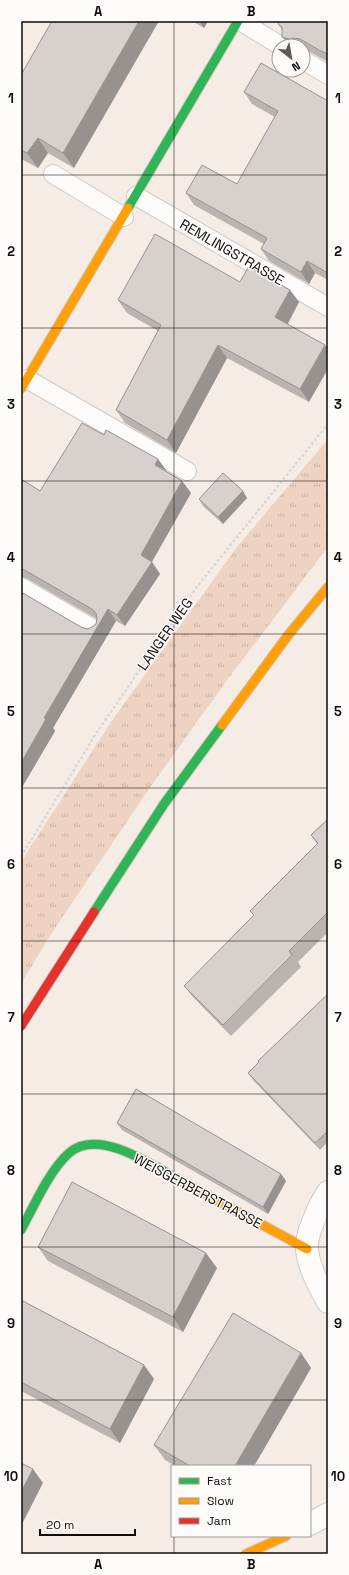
<svg xmlns="http://www.w3.org/2000/svg" width="349" height="1575" viewBox="0 0 349 1575" font-family="'Space Grotesk',sans-serif">
  <style>
    .grass { fill: url(#grass-tufts) }
    .lines { fill: none; stroke-linecap: round; stroke-linejoin: round }
    .lane-casing { stroke: #d1cac5; stroke-width: 20 }
    .street-casing { stroke: #d1cac5; stroke-width: 24 }
    .fast-casing { stroke: #d1cac5; stroke-width: 11 }
    .slow-casing { stroke: #d1cac5; stroke-width: 11 }
    .jam-casing { stroke: #d1cac5; stroke-width: 11 }
    .path { stroke: #dad8d6; stroke-width: 2.5; stroke-dasharray: 3 2; stroke-linecap: butt }
    .lane { stroke: #fefcfb; stroke-width: 18 }
    .street { stroke: #fefcfb; stroke-width: 22 }
    .fast { stroke: #30b455; stroke-width: 9 }
    .slow { stroke: #ff9f0a; stroke-width: 9 }
    .jam { stroke: #e5322d; stroke-width: 9 }
    .wall { fill: #bab3af }
    .shaded-wall { fill: #97928f }
    .building { fill: #d8d0cc; stroke: #97928f }
    .grid { fill: none; stroke: #100b08; stroke-width: 1; stroke-opacity: 0.55 }
    .labels { text-anchor: middle; dominant-baseline: central; stroke-width: 3; stroke-linejoin: round; paint-order: stroke }
    .street-label { font-size: 14px; fill: #100b08; stroke: #fefbf9 }
    .neatline { fill: none; stroke: #100b08; stroke-width: 1.5 }
    .grid-label { font-size: 13px; text-anchor: middle; font-weight: bold; fill: #100b08 }
  </style>
  <defs>
    <pattern id="grass-tufts" width="24" height="20" patternUnits="userSpaceOnUse"><rect width="24" height="20" fill="#eed2c2"/><path d="M3 7l-1-3M5 7V3M7 7l1-3M15 17l-1-3M17 17v-4M19 17l1-3" fill="none" stroke="#cbb3a5"/></pattern>
  </defs>
  <rect width="100%" height="100%" fill="#f6ece6"/>
  <path class="grass" d="M328,439V547L230,676L151,786L49,937L21,984V862L111,722L237,547Z"/>
  <g class="lines">
    <g class="lane-casing">
      <path id="lane" d="M240,21L281,46
        M303,60L328,75
        M53,174L124,217
        M136,196L328,307
        M27,379L187,471
        M21,587L95,630"/>
    </g>
    <g class="street-casing">
      <path id="street" d="M328,1192C320,1204 305,1235 307,1250C309,1268 319,1286 328,1302
        M310,1524L328,1514"/>
    </g>
    <g class="fast-casing">
      <path id="fast" d="M128,208L238,21
        M94,912L164,804L222,725
        M21,1230C34,1206 49,1171 69,1153C99,1126 156,1168 183,1182"/>
    </g>
    <g class="slow-casing">
      <path id="slow" d="M21,389L128,208
        M222,725L289,634L328,587
        M183,1182L307,1249
        M246,1554L286,1536"/>
    </g>
    <g class="jam-casing">
      <path id="jam" d="M21,1026L94,912"/>
    </g>
    <path class="path" d="M21,857L95,735L196,588L328,424"/>
    <use href="#lane" class="lane"/>
    <use href="#street" class="street"/>
    <use href="#fast" class="fast"/>
    <use href="#slow" class="slow"/>
    <use href="#jam" class="jam"/>
  </g>
  <path class="wall" d="M192,21H208L204,28Z
    M328,21V62L308,51L303,50V46H289L282,37V30L278,24Z
    M21,75L74,168L48,153L38,168L21,159Z
    M244,92L328,101V280L315,273L309,284L269,261L261,249L264,244L194,205L186,193L237,184L275,117L252,104Z
    M240,282L290,290L299,302L288,324L309,402L227,358L176,453L125,423L116,410L158,331L127,313L118,300Z
    M166,471L182,481L191,493L152,562L160,574L125,626L116,621L53,728L55,731L21,789V592L81,627L87,629L92,627L96,624L97,619L26,578L21,577V479L40,491Z
    M247,498L223,524L203,506L199,499Z
    M328,819V932L298,962L301,967L231,1036L193,997L184,986L254,915L250,911L317,844L311,835Z
    M328,994V1142L320,1150L253,1080L248,1073Z
    M117,1123L281,1174L286,1181L268,1214L122,1130Z
    M38,1247L217,1268L183,1332L48,1261Z
    M21,1300L144,1365L154,1379L120,1443L21,1391Z
    M301,1353L311,1368L254,1466H175L165,1460L154,1445Z"/>
  <path class="shaded-wall" d="M139,21H159L74,168L63,153Z
    M199,21H208L204,28Z
    M38,138L48,153L38,168L27,153Z
    M307,261L315,273L309,284L301,272Z
    M290,290L299,302L284,330L275,317Z
    M218,345L227,358L176,453L167,440Z
    M325,345L328,349V369L309,402L300,389Z
    M158,459L167,471L155,465Z
    M182,481L191,493L150,565L152,562L160,574L125,626L117,615L141,555Z
    M243,491L247,498L223,524L218,517Z
    M108,609L116,621L53,728L55,731L21,789V763L44,718Z
    M281,1174L286,1181L268,1214L263,1207Z
    M206,1253L217,1268L183,1332L173,1317Z
    M301,1353L311,1368L254,1466H235Z
    M144,1365L154,1379L120,1443L110,1429Z
    M33,1469L43,1483L21,1526V1492Z"/>
  <path class="building" d="M52,21H139L63,153L38,138L27,153L21,150V75Z
    M279,21H328V54L319,50L300,39L294,38L289,39L282,37V27L278,24Z
    M261,63L328,101V273L307,261L301,272L261,249L267,238L186,193L202,165L237,184L278,111L244,92Z
    M155,234L240,282L249,266L290,290L275,317L325,345L300,389L218,345L167,440L116,410L161,325L118,300Z
    M82,423L104,435L106,430L158,459L155,465L182,481L141,555L152,562L117,615L108,609L44,718L46,719L21,763V592L81,627L87,629L92,627L96,624L97,618L96,613L92,609L21,568V479L40,491Z
    M223,473L243,491L218,517L199,499Z
    M328,819V912L289,951L292,955L223,1025L184,986L254,915L250,911L318,843L311,835Z
    M328,994V1131L315,1143L248,1073L259,1062L258,1061Z
    M136,1089L281,1174L263,1207L117,1123Z
    M72,1182L206,1253L173,1317L38,1247Z
    M21,1300L144,1365L110,1429L21,1382Z
    M233,1313L301,1353L235,1466H190L154,1445Z
    M21,1463L33,1469L21,1492Z"/>
  <path class="grid" d="M174,21V1466M21,175H328M21,328H328M21,481H328M21,634H328M21,788H328M21,941H328M21,1094H328M21,1247H328M21,1400H328M174,1536V1554"/>
  <g class="labels">
    <g class="street-label">
      <text transform="translate(232 252) rotate(30)">REMLINGSTRASSE</text>
      <text transform="translate(165 634) rotate(-55)">LANGER WEG</text>
      <text transform="translate(198 1191) rotate(28)">WEISGERBERSTRASSE</text>
    </g>
  </g>
  <rect width="349" height="1575" fill="none" stroke="#fefbf9" stroke-width="44"/>
  <rect x="171" y="1465" width="140" height="72" fill="#fefbf9" stroke="#9f9b99"/>
  <rect x="179" y="1478" width="20" height="6" fill="#30b455" stroke="#9f9b99"/>
  <text x="207" y="1485" font-size="12" fill="#100b08">Fast</text>
  <rect x="179" y="1498" width="20" height="6" fill="#ff9f0a" stroke="#9f9b99"/>
  <text x="207" y="1505" font-size="12" fill="#100b08">Slow</text>
  <rect x="179" y="1518" width="20" height="6" fill="#e5322d" stroke="#9f9b99"/>
  <text x="207" y="1525" font-size="12" fill="#100b08">Jam</text>
  <g transform="translate(291 58) rotate(149)"><circle r="19" fill="#fefbf9" stroke="#9f9b99"/>
  <path d="M0-3L7 15L0 10L-7 15Z" fill="#605a56"/>
  <text y="-6" font-size="11" font-weight="bold" text-anchor="middle" fill="#100b08">N</text>
  </g>
  <path d="M40 1529v6h95v-6" fill="none" stroke="#100b08" stroke-width="2"/>
  <text x="46" y="1529" font-size="12" fill="#100b08" stroke="#fefbf9" stroke-width="3" paint-order="stroke">20 m</text>
  <rect x="22" y="22" width="305" height="1531" class="neatline"/>
  <g class="grid-label">
    <text x="98" y="16">A</text>
    <text x="251" y="16">B</text>
    <text x="11" y="103">1</text>
    <text x="338" y="103">1</text>
    <text x="11" y="256">2</text>
    <text x="338" y="256">2</text>
    <text x="11" y="409">3</text>
    <text x="338" y="409">3</text>
    <text x="11" y="562">4</text>
    <text x="338" y="562">4</text>
    <text x="11" y="716">5</text>
    <text x="338" y="716">5</text>
    <text x="11" y="869">6</text>
    <text x="338" y="869">6</text>
    <text x="11" y="1022">7</text>
    <text x="338" y="1022">7</text>
    <text x="11" y="1175">8</text>
    <text x="338" y="1175">8</text>
    <text x="11" y="1328">9</text>
    <text x="338" y="1328">9</text>
    <text x="11" y="1481">10</text>
    <text x="338" y="1481">10</text>
    <text x="98" y="1569">A</text>
    <text x="251" y="1569">B</text>
  </g>
</svg>
